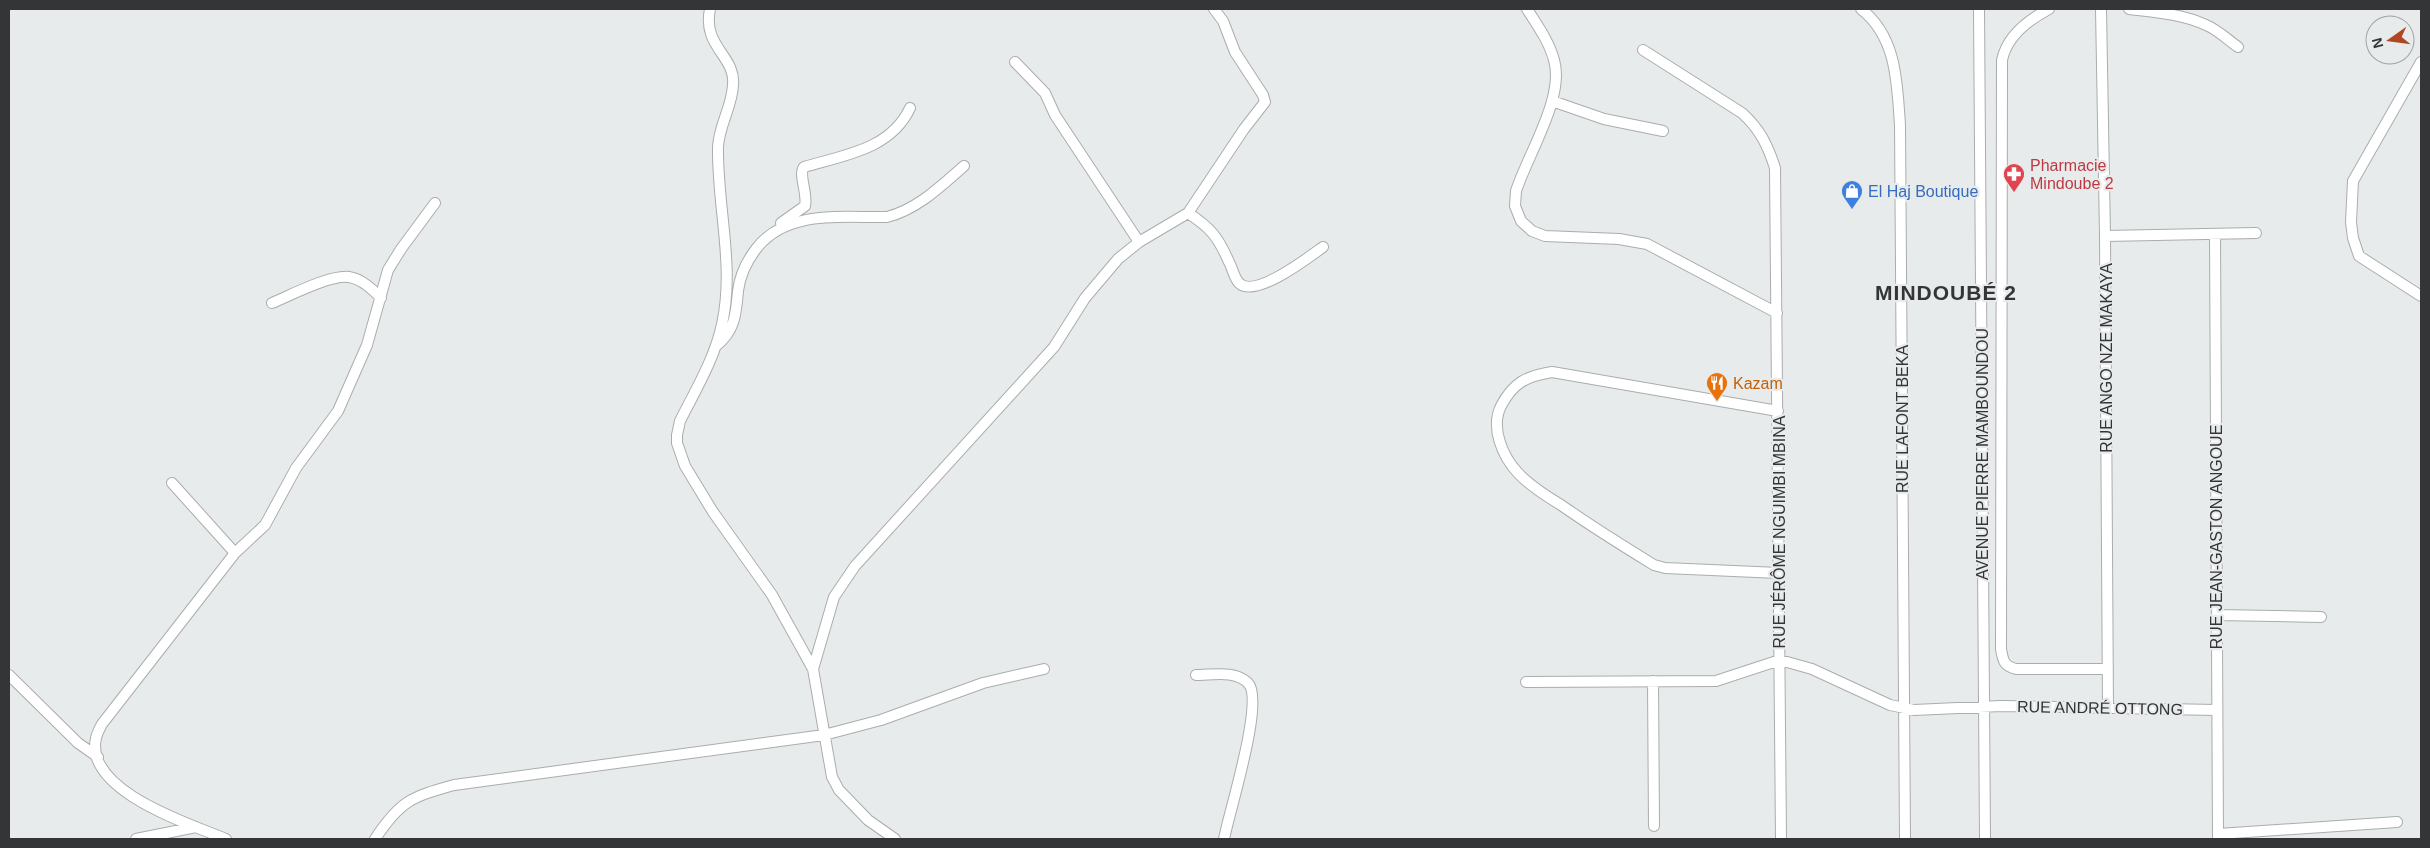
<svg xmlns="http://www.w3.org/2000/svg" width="2430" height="848" viewBox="0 0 2430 848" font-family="Helvetica,sans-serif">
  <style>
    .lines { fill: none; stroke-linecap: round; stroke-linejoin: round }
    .minor-casing { stroke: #aaacae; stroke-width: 12 }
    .minor { stroke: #fff; stroke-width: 10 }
    .labels { text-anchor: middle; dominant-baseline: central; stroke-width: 4.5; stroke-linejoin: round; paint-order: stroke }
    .health-label { font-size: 16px; fill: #be3a42; stroke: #e8ebec; text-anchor: start }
    .shop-label { font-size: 16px; fill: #366cbe; stroke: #e8ebec; text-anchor: start }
    .street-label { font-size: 16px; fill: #343536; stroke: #e8ebec }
    .food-label { font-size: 16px; fill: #c56008; stroke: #e8ebec; text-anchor: start }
    .district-label { font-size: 21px; font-weight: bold; letter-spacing: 1px; fill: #343536; stroke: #e8ebec }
  </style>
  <rect width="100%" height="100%" fill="#e8ebec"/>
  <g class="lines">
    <g class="minor-casing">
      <path id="minor" d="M710,9C702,47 736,56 733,85C732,107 719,125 718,147C717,206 735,266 722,324C715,358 695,391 680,421L677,435V443L685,466L713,512L772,595L813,669L832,777L839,790L868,820L895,839
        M1527,9C1537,25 1549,41 1554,60C1565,97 1528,154 1516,191L1515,206L1521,221L1532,231L1545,236L1619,239L1647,244L1777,313
        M1861,9C1897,37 1897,83 1900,125L1905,839
        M1979,9L1985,839
        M2049,9C2028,20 2007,36 2002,60L2001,649C2003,661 2004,666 2016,669H2108
        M2101,9L2105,236L2108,708
        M2129,9C2155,12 2183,14 2206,25C2218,30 2228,40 2238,47
        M1643,50L1742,113C1760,129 1768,146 1775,168L1781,839
        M1015,62L1045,93L1055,115L1139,242
        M2421,62L2353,181L2351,222L2353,238L2359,256L2421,296
        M1552,101L1604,119L1663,131
        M1188,213C1211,228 1218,237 1229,262C1232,267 1234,278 1239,283C1255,299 1309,257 1323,247
        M781,223L805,206C808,194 798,174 804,167C845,155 891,149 910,108
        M2215,234L2218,839
        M2105,236L2256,233
        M272,303C291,295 329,275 349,277C362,279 373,290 381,298
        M716,346C735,331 736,314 738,291C740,275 746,262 756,249C786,209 842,218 887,217C918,209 941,186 964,166
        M1778,411L1552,372C1526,376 1513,383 1501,406C1490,428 1503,457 1518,473C1530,486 1546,496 1561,505C1591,526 1623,546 1654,565L1665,568L1779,573
        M172,483L235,553
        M2217,615L2321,617
        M813,669L834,597L855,566L1054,347L1085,298L1118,259L1139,242L1188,213L1244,129L1265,102L1263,95L1235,52L1223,21L1214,9
        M9,675L78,743L98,757
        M1196,675C1213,675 1235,670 1248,683C1265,700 1229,812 1224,839
        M1653,681L1654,826
        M1526,682L1716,681L1780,660L1812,669L1890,705L1914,710L2001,706L2217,710
        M2218,834L2397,822
        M136,839L196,827
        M226,839C190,824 84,791 96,738C97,733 100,728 102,724L235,553L265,525L296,468L338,411L367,345L388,270L401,249L435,203
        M375,839C400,801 411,797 454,785L824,735L881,720L983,683L1044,669"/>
    </g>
    <use href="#minor" class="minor"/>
  </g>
  <defs>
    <g id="pharmacy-pin" transform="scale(1.125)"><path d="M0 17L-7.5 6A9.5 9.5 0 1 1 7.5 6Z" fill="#e0444e" stroke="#e8ebec"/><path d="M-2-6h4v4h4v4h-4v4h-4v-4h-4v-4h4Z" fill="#fff"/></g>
    <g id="shop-pin" transform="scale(1.125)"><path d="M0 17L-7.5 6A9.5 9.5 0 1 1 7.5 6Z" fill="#3f7fe0" stroke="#e8ebec"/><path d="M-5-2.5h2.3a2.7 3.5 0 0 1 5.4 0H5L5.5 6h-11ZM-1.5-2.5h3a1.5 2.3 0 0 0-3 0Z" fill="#fff"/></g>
    <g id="restaurant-pin" transform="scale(1.125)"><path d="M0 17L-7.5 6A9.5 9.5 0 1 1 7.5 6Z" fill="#e8710a" stroke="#e8ebec"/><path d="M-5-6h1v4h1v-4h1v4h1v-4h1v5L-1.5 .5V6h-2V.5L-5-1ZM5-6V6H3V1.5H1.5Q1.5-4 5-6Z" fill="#fff"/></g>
  </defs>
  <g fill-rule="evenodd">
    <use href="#pharmacy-pin" x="2014" y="174"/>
    <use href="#shop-pin" x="1852" y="191"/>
    <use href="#restaurant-pin" x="1717" y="383"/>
  </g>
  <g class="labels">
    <g class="health-label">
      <text x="2030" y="165">Pharmacie<tspan x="2030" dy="18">Mindoube 2</tspan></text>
    </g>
    <g class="shop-label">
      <text x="1868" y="191">El Haj Boutique</text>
    </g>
    <g class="street-label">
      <text transform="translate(2106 358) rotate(-90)">RUE ANGO NZE MAKAYA</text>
      <text transform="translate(1902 419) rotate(-90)">RUE LAFONT BEKA</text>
      <text transform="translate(1982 454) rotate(-90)">AVENUE PIERRE MAMBOUNDOU</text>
      <text transform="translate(1779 532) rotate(-90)">RUE JÉRÔME NGUIMBI MBINA</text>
      <text transform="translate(2216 537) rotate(-90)">RUE JEAN-GASTON ANGOUE</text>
      <text transform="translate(2100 708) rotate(1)">RUE ANDRÉ OTTONG</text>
    </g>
    <g class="food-label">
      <text x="1733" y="383">Kazam</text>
    </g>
    <g class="district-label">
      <text x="1946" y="292">MINDOUBÉ 2</text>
    </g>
  </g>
  <rect width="2430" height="848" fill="none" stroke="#343536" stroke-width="20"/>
  <g transform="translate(2390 40) rotate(256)"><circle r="24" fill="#e8ebec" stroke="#a0a2a3"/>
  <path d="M0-4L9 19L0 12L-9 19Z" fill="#af4723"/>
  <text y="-8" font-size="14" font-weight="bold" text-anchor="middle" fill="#343536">N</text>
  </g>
</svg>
